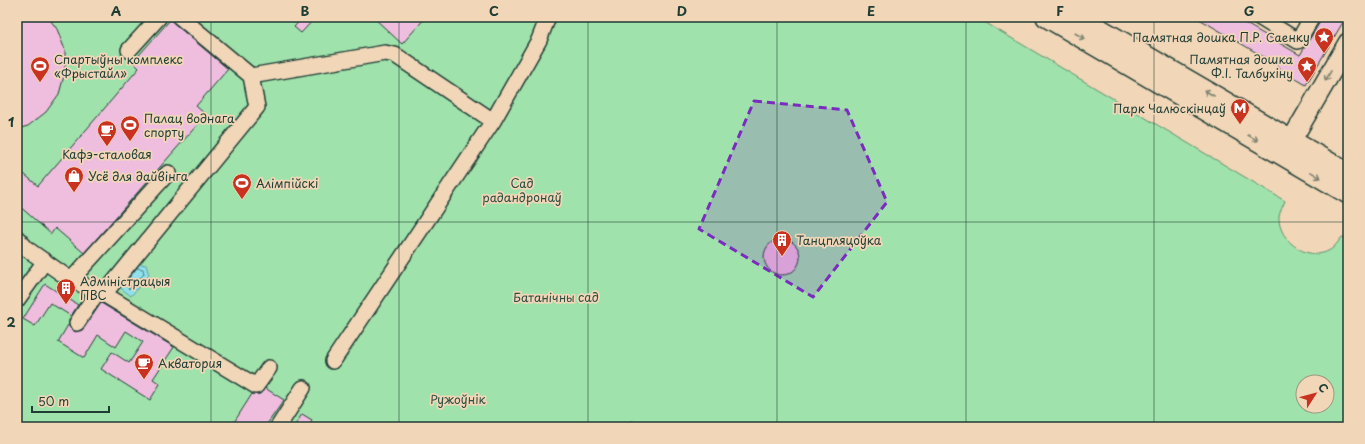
<svg xmlns="http://www.w3.org/2000/svg" width="1365" height="444" viewBox="0 0 1365 444" font-family="'Playpen Sans',sans-serif">
  <style>
    .green { fill: #a0e2ac; stroke: #609070; fill-rule: evenodd }
    .water { fill: #90e0ed; stroke: #639fa3 }
    .lines { fill: none; stroke-linecap: round; stroke-linejoin: round }
    .shore { stroke: #4c7e7e; stroke-width: 1 }
    .building { fill: #efbedf; stroke: #1f3d34 }
    .minor-casing { stroke: #1f3d34; stroke-width: 18 }
    .major-casing { stroke: #1f3d34; stroke-width: 22 }
    .minor { stroke: #f1d6b8; stroke-width: 15 }
    .major { stroke: #f1d6b8; stroke-width: 19 }
    .oneway { stroke: #7d826f }
    .marked { fill: #7b2cbf; fill-opacity: 0.2; stroke: #7b2cbf; stroke-width: 3; stroke-dasharray: 8 5; stroke-linejoin: round }
    .grid { fill: none; stroke: #1f3d34; stroke-width: 1; stroke-opacity: 0.55 }
    .labels { text-anchor: middle; dominant-baseline: central; stroke-width: 3.5; stroke-linejoin: round; paint-order: stroke }
    .poi-label { font-size: 12px; fill: #1f3d34; stroke: #f1d6b8; text-anchor: start }
    .park-label { font-size: 12px; fill: #2c4e40; stroke: #f1d6b8 }
    .neatline { fill: none; stroke: #1f3d34; stroke-width: 1.5 }
    .grid-label { font-size: 13px; text-anchor: middle; font-weight: bold; fill: #1f3d34 }
  </style>
  <rect width="100%" height="100%" fill="#f1d6b8"/>
  <filter id="ink" filterUnits="userSpaceOnUse"><feTurbulence type="fractalNoise" baseFrequency=".025" numOctaves="2"/><feDisplacementMap in="SourceGraphic" scale="8" xChannelSelector="R" yChannelSelector="G"/><feConvolveMatrix kernelMatrix="1 2 1 2 8 2 1 2 1" color-interpolation-filters="sRGB"/></filter>
  <g filter="url(#ink)">
    <path class="green" d="M17,17H976L1285,201C1283,206 1280,211 1279,216C1277,242 1313,266 1334,247C1337,244 1339,240 1342,237L1348,240V427H629L633,420L628,427H17ZM1303,382H1327V406H1303Z"/>
    <path class="water" d="M135,263L146,265L149,275L131,296L118,286Z"/>
    <g class="lines">
      <path class="shore" d="M137,268L143,269L144,274L129,289L125,284Z"/>
    </g>
    <path class="building" d="M17,17H48L57,29L65,50V72L59,94L46,112L28,126L17,129Z
      M303,17H316L301,33L294,27Z
      M373,17H426L402,44Z
      M1196,17H1234L1300,55L1323,17H1346L1306,85L1278,68L1279,66Z
      M170,20L228,69L196,106L206,115L84,253L55,228L51,234L17,204V168L38,186L139,68L133,62Z
      M764 257a18 18 0 1 1 36 0a18 18 0 1 1-36 0Z
      M45,284L78,305L71,316L50,303L35,326L23,319Z
      M101,303L174,347L153,379L160,384L150,400L101,369L112,352L129,363L143,342L126,331L116,347L98,335L84,358L58,342L68,325L72,330L76,332L84,328Z
      M265,388L284,400L265,427H231L252,394H260Z
      M302,414L312,420L308,427H294Z"/>
    <g class="lines">
      <g class="minor-casing">
        <path id="minor" d="M1259,17L1298,41L1312,17
          M129,50L159,17
          M251,76L385,53L395,55L493,121
          M17,238L27,249L71,280L168,173
          M71,280L102,293L256,386L269,368
          M109,288L257,107L251,76L180,17
          M17,300L45,261
          M77,323L98,291
          M333,361L493,121L539,40L548,17
          M278,427L303,388"/>
      </g>
      <g class="major-casing">
        <path id="major" d="M1046,17L1348,194
          M1080,17L1348,173
          M1287,151L1291,141L1348,43"/>
      </g>
      <use href="#minor" class="minor"/>
      <use href="#major" class="major"/>
    </g>
    <defs><path id="oneway-shaft" d="M-6 0H5M1.5-3L5.5 0L1.5 3" fill="none" stroke-width="1.6" stroke-linecap="round" stroke-linejoin="round"/></defs>
    <g class="oneway">
      <use href="#oneway-shaft" transform="translate(1080 36) rotate(30)"/>
      <use href="#oneway-shaft" transform="translate(1328 76) rotate(120)"/>
      <use href="#oneway-shaft" transform="translate(1209 93) rotate(-150)"/>
      <use href="#oneway-shaft" transform="translate(1253 138) rotate(30)"/>
      <use href="#oneway-shaft" transform="translate(1316 175) rotate(31)"/>
    </g>
  </g>
  <path class="marked" d="M754,101L847,110L887,202L813,297L699,229Z"/>
  <path class="grid" d="M211,17V427M399,17V427M588,17V427M777,17V427M966,17V427M1154,17V427M17,222H1348"/>
  <defs>
    <g id="sight-pin" transform="scale(1)"><path d="M0 17L-7.5 6A9.5 9.5 0 1 1 7.5 6Z" fill="#c8321e" stroke="#f1d6b8"/><path d="M0-6L1.8-2.2L6-1.7L2.9 1.2L3.7 5.4L0 3.3L-3.7 5.4L-2.9 1.2L-6-1.7L-1.8-2.2Z" fill="#fff"/></g>
    <g id="stadium-pin" transform="scale(1)"><path d="M0 17L-7.5 6A9.5 9.5 0 1 1 7.5 6Z" fill="#c8321e" stroke="#f1d6b8"/><path d="M0-5a6.5 5 0 1 0 0 10a6.5 5 0 1 0 0-10ZM-3.5-1.8h7v3.6h-7Z" fill="#fff"/></g>
    <g id="metro-pin" transform="scale(1)"><path d="M0 17L-7.5 6A9.5 9.5 0 1 1 7.5 6Z" fill="#c8321e" stroke="#f1d6b8"/><path d="M-5.5 5V-5H-3L0 0L3-5H5.5V5H3V-.5L0 4L-3-.5V5Z" fill="#fff"/></g>
    <g id="cafe-pin" transform="scale(1)"><path d="M0 17L-7.5 6A9.5 9.5 0 1 1 7.5 6Z" fill="#c8321e" stroke="#f1d6b8"/><path d="M-5.5-4.5H6V0H3Q3 3.5 0 3.5H-2.5Q-5.5 3.5-5.5 0ZM3-3.2v2h1.7v-2ZM-6 4.5H4V6H-6Z" fill="#fff"/></g>
    <g id="shop-pin" transform="scale(1)"><path d="M0 17L-7.5 6A9.5 9.5 0 1 1 7.5 6Z" fill="#c8321e" stroke="#f1d6b8"/><path d="M-5-2.5h2.3a2.7 3.5 0 0 1 5.4 0H5L5.5 6h-11ZM-1.5-2.5h3a1.5 2.3 0 0 0-3 0Z" fill="#fff"/></g>
    <g id="building-pin" transform="scale(1)"><path d="M0 17L-7.5 6A9.5 9.5 0 1 1 7.5 6Z" fill="#c8321e" stroke="#f1d6b8"/><path d="M-4-6H4V6H1V3H-1V6H-4ZM-2.5-4.3h1.7v1.8h-1.7ZM.8-4.3h1.7v1.8H.8ZM-2.5-1h1.7V.8h-1.7ZM.8-1h1.7V.8H.8Z" fill="#fff"/></g>
  </defs>
  <g fill-rule="evenodd">
    <use href="#sight-pin" x="1324" y="37"/>
    <use href="#stadium-pin" x="40" y="66"/>
    <use href="#sight-pin" x="1307" y="66"/>
    <use href="#metro-pin" x="1240" y="108"/>
    <use href="#stadium-pin" x="130" y="125"/>
    <use href="#cafe-pin" x="107" y="130"/>
    <use href="#shop-pin" x="74" y="176"/>
    <use href="#stadium-pin" x="242" y="183"/>
    <use href="#building-pin" x="782" y="240"/>
    <use href="#building-pin" x="66" y="288"/>
    <use href="#cafe-pin" x="144" y="363"/>
  </g>
  <g class="labels">
    <g class="poi-label">
      <text x="1310" y="37" text-anchor="end">Памятная дошка П.Р. Саенку</text>
      <text x="54" y="59">Спартыўны комплекс<tspan x="54" dy="14">«Фрыстайл»</tspan></text>
      <text x="1293" y="59" text-anchor="end">Памятная дошка<tspan x="1293" dy="14">Ф.І. Талбухіну</tspan></text>
      <text x="1226" y="108" text-anchor="end">Парк Чалюскінцаў</text>
      <text x="144" y="118">Палац воднага<tspan x="144" dy="14">спорту</tspan></text>
      <text x="107" y="154" text-anchor="middle">Кафэ-сталовая</text>
      <text x="88" y="176">Усё для дайвінга</text>
      <text x="256" y="183">Алімпійскі</text>
      <text x="796" y="240">Танцпляцоўка</text>
      <text x="80" y="281">Адміністрацыя<tspan x="80" dy="14">ПВС</tspan></text>
      <text x="158" y="363">Акватория</text>
    </g>
    <g class="park-label">
      <text x="522" y="183">Сад<tspan x="522" dy="14">радандронаў</tspan></text>
      <text x="556" y="297">Батанічны сад</text>
      <text x="458" y="399">Ружоўнік</text>
    </g>
  </g>
  <rect width="1365" height="444" fill="none" stroke="#f1d6b8" stroke-width="44"/>
  <g transform="translate(1315 394) rotate(54)"><circle r="19" fill="#f1d6b8" stroke="#9d9983"/>
  <path d="M0-3L7 15L0 10L-7 15Z" fill="#c8321e"/>
  <text y="-6" font-size="11" font-weight="bold" text-anchor="middle" fill="#1f3d34">С</text>
  </g>
  <path d="M32 406v6h77v-6" fill="none" stroke="#1f3d34" stroke-width="2"/>
  <text x="38" y="406" font-size="12" fill="#1f3d34" stroke="#f1d6b8" stroke-width="3" paint-order="stroke">50 m</text>
  <rect x="22" y="22" width="1321" height="400" class="neatline"/>
  <g class="grid-label">
    <text x="116" y="16">A</text>
    <text x="305" y="16">B</text>
    <text x="494" y="16">C</text>
    <text x="682" y="16">D</text>
    <text x="871" y="16">E</text>
    <text x="1060" y="16">F</text>
    <text x="1249" y="16">G</text>
    <text x="11" y="127">1</text>
    <text x="11" y="327">2</text>
  </g>
</svg>
